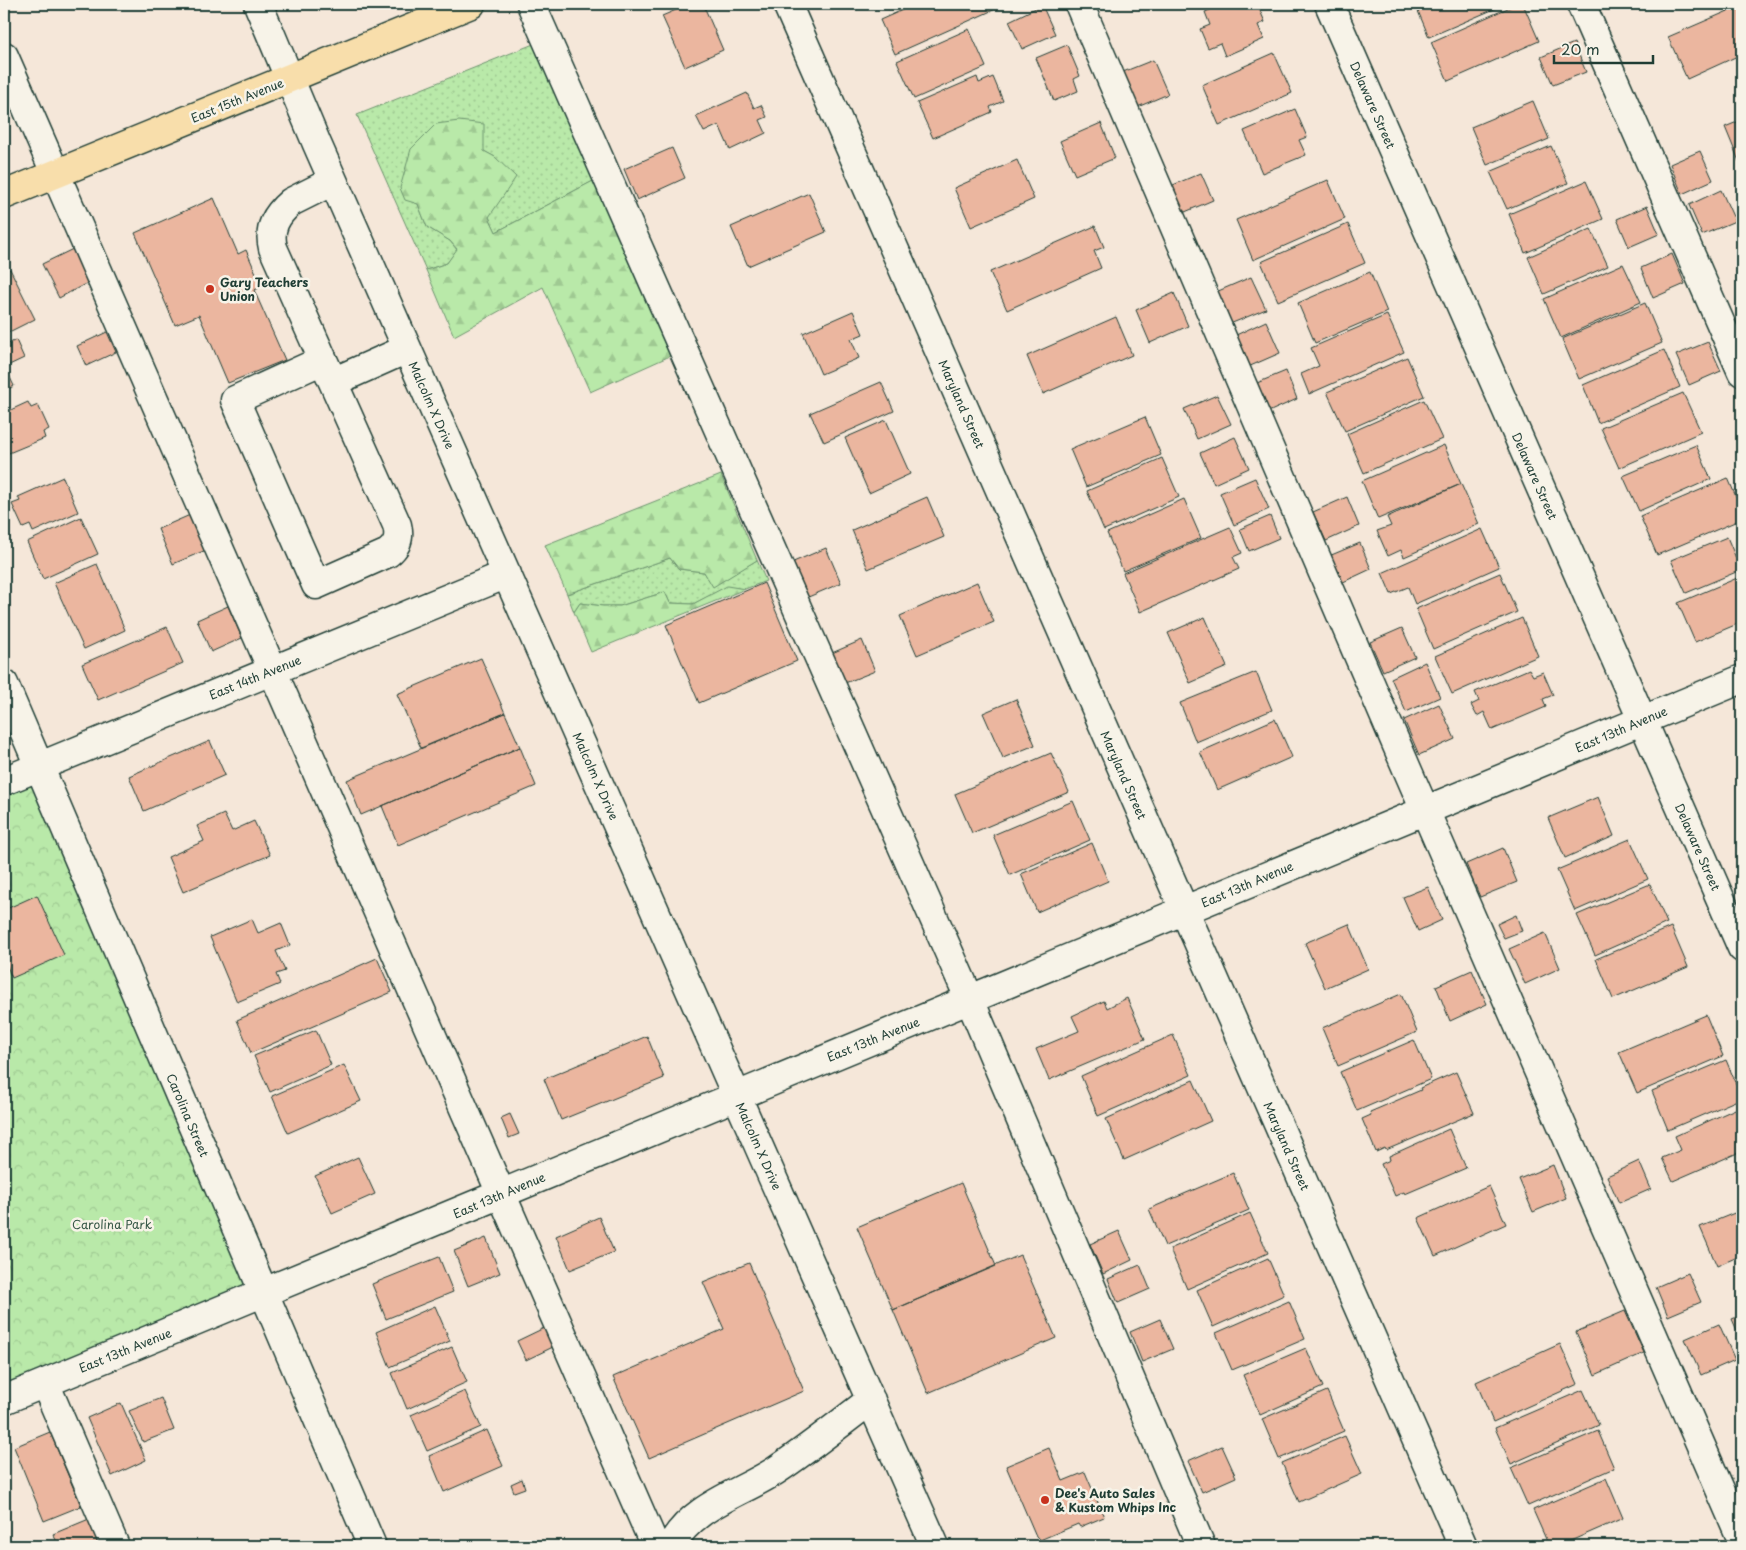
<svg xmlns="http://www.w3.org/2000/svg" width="1746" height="1550" viewBox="0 0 1746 1550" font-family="'Playpen Sans',sans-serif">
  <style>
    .grass { fill: url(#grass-dots); stroke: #6c936e }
    .forest { fill: url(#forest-firs); stroke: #6c936e }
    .park { fill: url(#park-crowns); stroke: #6c936e }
    .building { fill: #ebb69f; stroke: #1f3d34 }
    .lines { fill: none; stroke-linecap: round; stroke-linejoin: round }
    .minor-casing { stroke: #1f3d34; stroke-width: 31 }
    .major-casing { stroke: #1f3d34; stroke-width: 31 }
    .minor { stroke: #f7f3e8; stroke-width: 28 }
    .major { stroke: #f8deab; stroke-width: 28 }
    .poi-dot { fill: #c8321e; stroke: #f7f3e8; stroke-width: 2 }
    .labels { text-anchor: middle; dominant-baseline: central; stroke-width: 5; stroke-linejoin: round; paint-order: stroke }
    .street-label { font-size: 12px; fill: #1f3d34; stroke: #f7f3e8 }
    .poi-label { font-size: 12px; font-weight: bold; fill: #1f3d34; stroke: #f7f3e8; text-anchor: start }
    .park-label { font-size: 12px; fill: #365746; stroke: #f7f3e8 }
  </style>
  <defs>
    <pattern id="grass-dots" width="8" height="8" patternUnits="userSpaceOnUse" patternTransform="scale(1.25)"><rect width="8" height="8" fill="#b9e9a9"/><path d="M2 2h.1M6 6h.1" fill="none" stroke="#9fc992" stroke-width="1.8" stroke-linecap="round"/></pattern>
    <pattern id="forest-firs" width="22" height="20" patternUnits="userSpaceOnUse" patternTransform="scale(1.25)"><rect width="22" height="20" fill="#b9e9a9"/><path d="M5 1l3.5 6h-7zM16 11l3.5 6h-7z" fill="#9fc992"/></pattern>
    <pattern id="park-crowns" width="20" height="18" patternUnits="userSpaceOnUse" patternTransform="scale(1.25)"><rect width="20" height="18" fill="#b9e9a9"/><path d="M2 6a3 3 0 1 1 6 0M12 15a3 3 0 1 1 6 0" fill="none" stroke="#9fc992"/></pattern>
  </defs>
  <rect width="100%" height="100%" fill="#f5e7d9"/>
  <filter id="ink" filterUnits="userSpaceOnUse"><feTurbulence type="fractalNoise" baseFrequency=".02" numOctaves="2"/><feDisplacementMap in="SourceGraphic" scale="10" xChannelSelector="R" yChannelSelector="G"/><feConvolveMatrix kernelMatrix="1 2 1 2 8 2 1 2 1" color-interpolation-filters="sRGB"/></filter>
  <g filter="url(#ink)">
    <path class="grass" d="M536,43L595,180L496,232L489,217L495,157L484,151L418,204L427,227L450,241L457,250L447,263L426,270L357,115Z
      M670,558L679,569L704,572L713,586L757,560L766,581L745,589L727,587L693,604L670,603L665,592L620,606H603L580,603L574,612L567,594Z"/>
    <path class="forest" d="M459,121L484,124V151L495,157L516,177L489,217L496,232L595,180L670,356L590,392L543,287L454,336L426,270L447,263L457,249L450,241L427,227L418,204L405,200L400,188L411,149L436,124Z
      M721,475L757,560L713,587L704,572L679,569L670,558L567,594L545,545Z
      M727,586L745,589L591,652L574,612L580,603L603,606H620L665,592L670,603L693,604Z"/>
    <path class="park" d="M40,777L254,1283L4,1389V792Z"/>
    <path class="building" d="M690,4H703L723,50L685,67L662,16Z
      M916,4H999L1000,7L895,54L880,20Z
      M1224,4H1249L1252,9L1258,6L1265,22L1258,25L1264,39L1225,56L1220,43L1208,48L1200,29L1210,25L1205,12Z
      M1415,4H1506L1429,37Z
      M1517,4H1523L1539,41L1448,81L1431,42Z
      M1042,5L1055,34L1022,49L1009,21Z
      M1742,5V54L1687,79L1668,37Z
      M969,29L986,67L914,99L897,61Z
      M1574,43L1586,72L1553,85L1541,57Z
      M1067,45L1080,76L1074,79L1078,91L1054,101L1036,58Z
      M1274,53L1292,93L1219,125L1202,85Z
      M1153,60L1168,94L1133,109L1118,74Z
      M977,77L979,83L993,77L1003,101L990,107L992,112L933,138L917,103Z
      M747,93L754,108L761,105L767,117L760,120L766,133L730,150L719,125L704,132L696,116Z
      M1533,101L1549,139L1487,165L1471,127Z
      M1295,109L1307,137L1299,140L1306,155L1262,173L1244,131Z
      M1742,120V165L1741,166L1725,127Z
      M1101,123L1115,158L1075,175L1060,141Z
      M1551,146L1568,183L1507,209L1490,172Z
      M672,148L685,178L637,200L624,169Z
      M1700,151L1713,180L1682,194L1670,164Z
      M1017,160L1034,199L971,227L954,188Z
      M1201,173L1213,200L1178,215L1166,188Z
      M1328,180L1345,219L1253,260L1236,220Z
      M1586,181L1603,219L1525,253L1509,214Z
      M1721,190L1735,221L1702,235L1689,205Z
      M809,193L826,232L748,266L731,227Z
      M214,198L238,254L246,250L262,287L254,290L285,360L228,383L199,315L175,325L135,233Z
      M1647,206L1659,234L1629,247L1617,219Z
      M1348,224L1365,263L1278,301L1261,262Z
      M1095,226L1104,247L1094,251L1101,268L1007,310L990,272Z
      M1591,229L1608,266L1544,294L1528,257Z
      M75,248L91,281L59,298L42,264Z
      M1672,254L1685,284L1653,298L1641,268Z
      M1623,264L1641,302L1561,338L1544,299Z
      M10,269L35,319L5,334L4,331V272Z
      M1370,272L1387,312L1315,343L1298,303Z
      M1251,277L1266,309L1230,324L1216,292Z
      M1174,293L1188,326L1150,343L1136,310Z
      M1645,303L1662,343L1579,379L1562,339Z
      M853,311L863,334L851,339L859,358L821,374L803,333Z
      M1387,315L1404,352L1309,394L1301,374L1319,366L1311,348Z
      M1116,317L1132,355L1043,394L1027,356Z
      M1266,321L1280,353L1248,367L1234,336Z
      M107,332L116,352L86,366L77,346Z
      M16,340L24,358L5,367L14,386L4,391V346Z
      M1708,342L1721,371L1689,385L1676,355Z
      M1664,350L1680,387L1598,423L1583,385Z
      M1407,357L1424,396L1345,431L1327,392Z
      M1286,371L1297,399L1264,414L1252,385Z
      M881,382L894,411L824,442L810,413Z
      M1683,393L1701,432L1619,468L1601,428Z
      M1217,395L1231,424L1197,439L1184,409Z
      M1424,400L1442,439L1364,473L1347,434Z
      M28,402L31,408L38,405L49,429L43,432L45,438L4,455V413Z
      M1145,417L1161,455L1086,487L1070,449Z
      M886,420L910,474L869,493L845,438Z
      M1235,437L1249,468L1214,484L1200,453Z
      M1444,445L1461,484L1378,519L1362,481Z
      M1696,445L1711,479L1639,511L1623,476Z
      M1162,458L1179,497L1104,530L1087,491Z
      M63,477L78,512L33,532L30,525L23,528L12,504L20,501L18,497Z
      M1255,478L1269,509L1234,525L1220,493Z
      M1728,478L1742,511V519L1657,555L1640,516Z
      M1461,484L1479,524L1404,557L1401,550L1388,556L1377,531L1391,526L1387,517Z
      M927,497L944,537L868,569L852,530Z
      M1347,497L1359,526L1326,541L1313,512Z
      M1184,499L1201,538L1123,571L1107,533Z
      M190,515L206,550L173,564L158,529Z
      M1270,516L1279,538L1249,551L1240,529Z
      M81,517L98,554L43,579L27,542Z
      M1230,527L1242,553L1233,557L1239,569L1140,612L1123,573Z
      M1482,529L1499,567L1415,604L1408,587L1391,594L1382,573Z
      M1727,537L1741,570L1686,593L1671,560Z
      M1360,543L1371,569L1341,583L1329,556Z
      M826,548L841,583L806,598L791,563Z
      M97,564L125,630L84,649L54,583Z
      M1500,573L1517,612L1433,649L1416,609Z
      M1742,576V622L1695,642L1678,603Z
      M977,582L994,622L917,655L900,616Z
      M764,583L797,661L699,703L666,625Z
      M228,606L242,638L211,652L197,620Z
      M1205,617L1227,667L1190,683L1168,633Z
      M1522,618L1538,656L1452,694L1435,656Z
      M167,627L183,663L98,700L82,664Z
      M1402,628L1415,657L1383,671L1370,642Z
      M862,640L875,671L845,683L832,653Z
      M481,658L505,713L421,748L397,694Z
      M1425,662L1440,697L1406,712L1391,678Z
      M1529,669L1533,676L1543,672L1553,695L1543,699L1546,707L1492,730L1484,712L1477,716L1471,705L1479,701L1475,692Z
      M1256,672L1272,710L1196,742L1180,703Z
      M1016,699L1035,745L1003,758L983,713Z
      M1439,704L1455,739L1419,755L1404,720Z
      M505,713L520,747L361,815L347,780Z
      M1275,719L1292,757L1217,790L1200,752Z
      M210,741L225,775L144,811L129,776Z
      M520,747L536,786L398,845L382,806Z
      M1051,753L1069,792L972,833L955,794Z
      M1598,797L1614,836L1565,858L1548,818Z
      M1073,801L1090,840L1010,875L993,835Z
      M224,814L232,831L254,821L270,855L183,892L168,857L204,841L197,826Z
      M1630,839L1648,879L1575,911L1557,870Z
      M1092,843L1108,881L1037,912L1021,874Z
      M1503,848L1517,882L1480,897L1466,864Z
      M1650,884L1667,923L1595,955L1577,915Z
      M1428,887L1442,920L1418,931L1403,897Z
      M37,895L64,955L12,978L4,959V910Z
      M1516,915L1522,931L1504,938L1497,924Z
      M252,919L258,933L281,923L290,945L276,951L285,971L276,974L280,984L237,1002L210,937Z
      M1349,924L1368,969L1325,988L1305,943Z
      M1671,927L1688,967L1613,999L1596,959Z
      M1545,933L1560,968L1525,984L1509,949Z
      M377,958L392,992L251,1053L237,1020Z
      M1472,970L1487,1004L1450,1021L1436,986Z
      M1401,994L1417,1032L1338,1066L1322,1028Z
      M1127,998L1145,1039L1049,1080L1036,1049L1079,1031L1072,1016L1104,1001L1107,1008Z
      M1706,1015L1723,1056L1637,1093L1619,1052Z
      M316,1030L331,1065L270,1092L254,1056Z
      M1173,1035L1191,1075L1098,1116L1081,1076Z
      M647,1036L664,1078L561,1120L544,1079Z
      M1414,1040L1431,1079L1357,1111L1340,1072Z
      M1726,1060L1742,1098L1668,1130L1652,1091Z
      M344,1065L361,1101L288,1133L272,1096Z
      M1456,1072L1474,1113L1386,1150L1385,1148L1376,1152L1362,1119L1371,1115L1370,1112L1421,1090L1420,1088Z
      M1193,1080L1211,1121L1124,1160L1106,1119Z
      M1742,1106V1151L1673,1181L1662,1158L1681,1150L1675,1136Z
      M510,1114L519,1134L509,1138L501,1118Z
      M1449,1129L1466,1168L1405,1194L1404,1192L1395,1196L1381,1164L1390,1160L1389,1156Z
      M358,1157L375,1194L332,1213L315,1176Z
      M1639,1161L1651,1189L1619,1203L1607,1176Z
      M1553,1165L1566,1198L1533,1212L1519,1179Z
      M1233,1173L1249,1210L1165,1246L1149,1209Z
      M961,1183L996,1266L893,1310L857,1227Z
      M1489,1186L1506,1224L1435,1256L1418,1218Z
      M1742,1210V1255L1717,1266L1700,1227Z
      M1250,1213L1268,1253L1187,1289L1170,1249Z
      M599,1217L614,1252L570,1270L556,1236Z
      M1119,1231L1132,1260L1103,1274L1090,1244Z
      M486,1238L500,1273L468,1286L454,1251Z
      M1020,1255L1056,1338L928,1393L893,1310Z
      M439,1257L453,1292L386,1319L372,1284Z
      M1268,1258L1284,1295L1213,1327L1197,1290Z
      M749,1263L804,1391L649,1458L613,1377L724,1329L703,1282Z
      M1140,1265L1150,1289L1118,1303L1108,1279Z
      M1688,1273L1701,1302L1668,1316L1656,1287Z
      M1289,1301L1305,1339L1232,1370L1216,1333Z
      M435,1306L450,1341L390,1367L376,1332Z
      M1625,1311L1644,1353L1595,1375L1576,1332Z
      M1742,1315V1342L1732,1319Z
      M1160,1319L1173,1349L1142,1362L1130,1332Z
      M1719,1324L1735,1360L1701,1375L1685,1339Z
      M544,1328L553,1347L526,1360L517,1341Z
      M1560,1344L1578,1384L1493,1422L1476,1382Z
      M452,1347L467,1382L407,1409L392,1373Z
      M1306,1348L1323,1387L1260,1415L1243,1375Z
      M1583,1390L1599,1425L1511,1464L1495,1428Z
      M465,1391L481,1427L427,1451L411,1415Z
      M1327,1391L1344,1431L1279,1459L1262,1419Z
      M161,1398L174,1430L143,1442L129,1411Z
      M121,1403L146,1460L112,1476L87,1418Z
      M487,1430L503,1466L444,1492L429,1456Z
      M1598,1431L1614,1468L1528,1506L1511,1468Z
      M50,1432L81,1506L44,1521L14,1447Z
      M1345,1436L1362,1474L1299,1502L1282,1463Z
      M1222,1446L1236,1477L1202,1492L1188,1461Z
      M1049,1448L1063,1481L1085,1472L1104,1517L1080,1527L1078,1524L1040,1540L1036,1536L1006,1466Z
      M1606,1478L1623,1518L1559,1546H1549L1533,1510Z
      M522,1479L525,1488L514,1492L511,1484Z
      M89,1519L102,1546H59L53,1534Z"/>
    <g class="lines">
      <g class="minor-casing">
        <path id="minor" d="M258,4L317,144L935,1546
          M531,4L970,1000L1201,1546
          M787,4L1463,1546
          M1079,4L1407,769L1742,1540
          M1329,4L1742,948
          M1581,4L1742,372
          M4,56L655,1546
          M323,360L235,400L316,585L388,553C398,545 400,537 397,525L273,248C268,228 276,215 291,202L333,181
          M333,382L407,349
          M4,684L372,1546
          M4,781L507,574
          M45,1383L115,1546
          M4,1400L1742,679
          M671,1546C692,1506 739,1494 775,1471C808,1449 839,1424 871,1400"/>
      </g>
      <g class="major-casing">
        <path id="major" d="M4,195L471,4"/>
      </g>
      <use href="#minor" class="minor"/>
      <use href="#major" class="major"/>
    </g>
  </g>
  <g class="poi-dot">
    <circle cx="210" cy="289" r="5"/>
    <circle cx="1045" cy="1500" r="5"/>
  </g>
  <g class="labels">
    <g class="street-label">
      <text transform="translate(237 100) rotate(-22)">East 15th Avenue</text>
      <text transform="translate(1373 105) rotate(66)">Delaware Street</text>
      <text transform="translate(962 404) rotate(66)">Maryland Street</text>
      <text transform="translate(432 405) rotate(66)">Malcolm X Drive</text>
      <text transform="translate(1535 476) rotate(66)">Delaware Street</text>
      <text transform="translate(255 677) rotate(-22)">East 14th Avenue</text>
      <text transform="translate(1621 729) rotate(-23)">East 13th Avenue</text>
      <text transform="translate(1124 775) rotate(66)">Maryland Street</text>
      <text transform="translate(596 776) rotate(66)">Malcolm X Drive</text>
      <text transform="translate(1698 847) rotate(66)">Delaware Street</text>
      <text transform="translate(1247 884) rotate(-23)">East 13th Avenue</text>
      <text transform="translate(873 1039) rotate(-22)">East 13th Avenue</text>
      <text transform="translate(188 1115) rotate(67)">Carolina Street</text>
      <text transform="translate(759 1146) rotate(66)">Malcolm X Drive</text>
      <text transform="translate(1287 1146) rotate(66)">Maryland Street</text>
      <text transform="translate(499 1195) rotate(-23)">East 13th Avenue</text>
      <text transform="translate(125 1350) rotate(-22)">East 13th Avenue</text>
    </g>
    <g class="poi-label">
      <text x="220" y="282">Gary Teachers<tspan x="220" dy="14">Union</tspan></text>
      <text x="1055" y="1493">Dee's Auto Sales<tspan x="1055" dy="14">&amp; Kustom Whips Inc</tspan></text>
    </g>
    <g class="park-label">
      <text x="112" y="1224">Carolina Park</text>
    </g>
  </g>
  <rect width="1746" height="1550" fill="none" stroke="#f7f3e8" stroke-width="20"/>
  <rect x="10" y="10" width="1726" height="1530" fill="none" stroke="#1f3d34" stroke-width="2" filter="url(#ink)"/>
  <path d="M1554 55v8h99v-8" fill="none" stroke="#1f3d34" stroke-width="2.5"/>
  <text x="1561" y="55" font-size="15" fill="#1f3d34" stroke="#f7f3e8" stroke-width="4" paint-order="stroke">20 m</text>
</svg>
